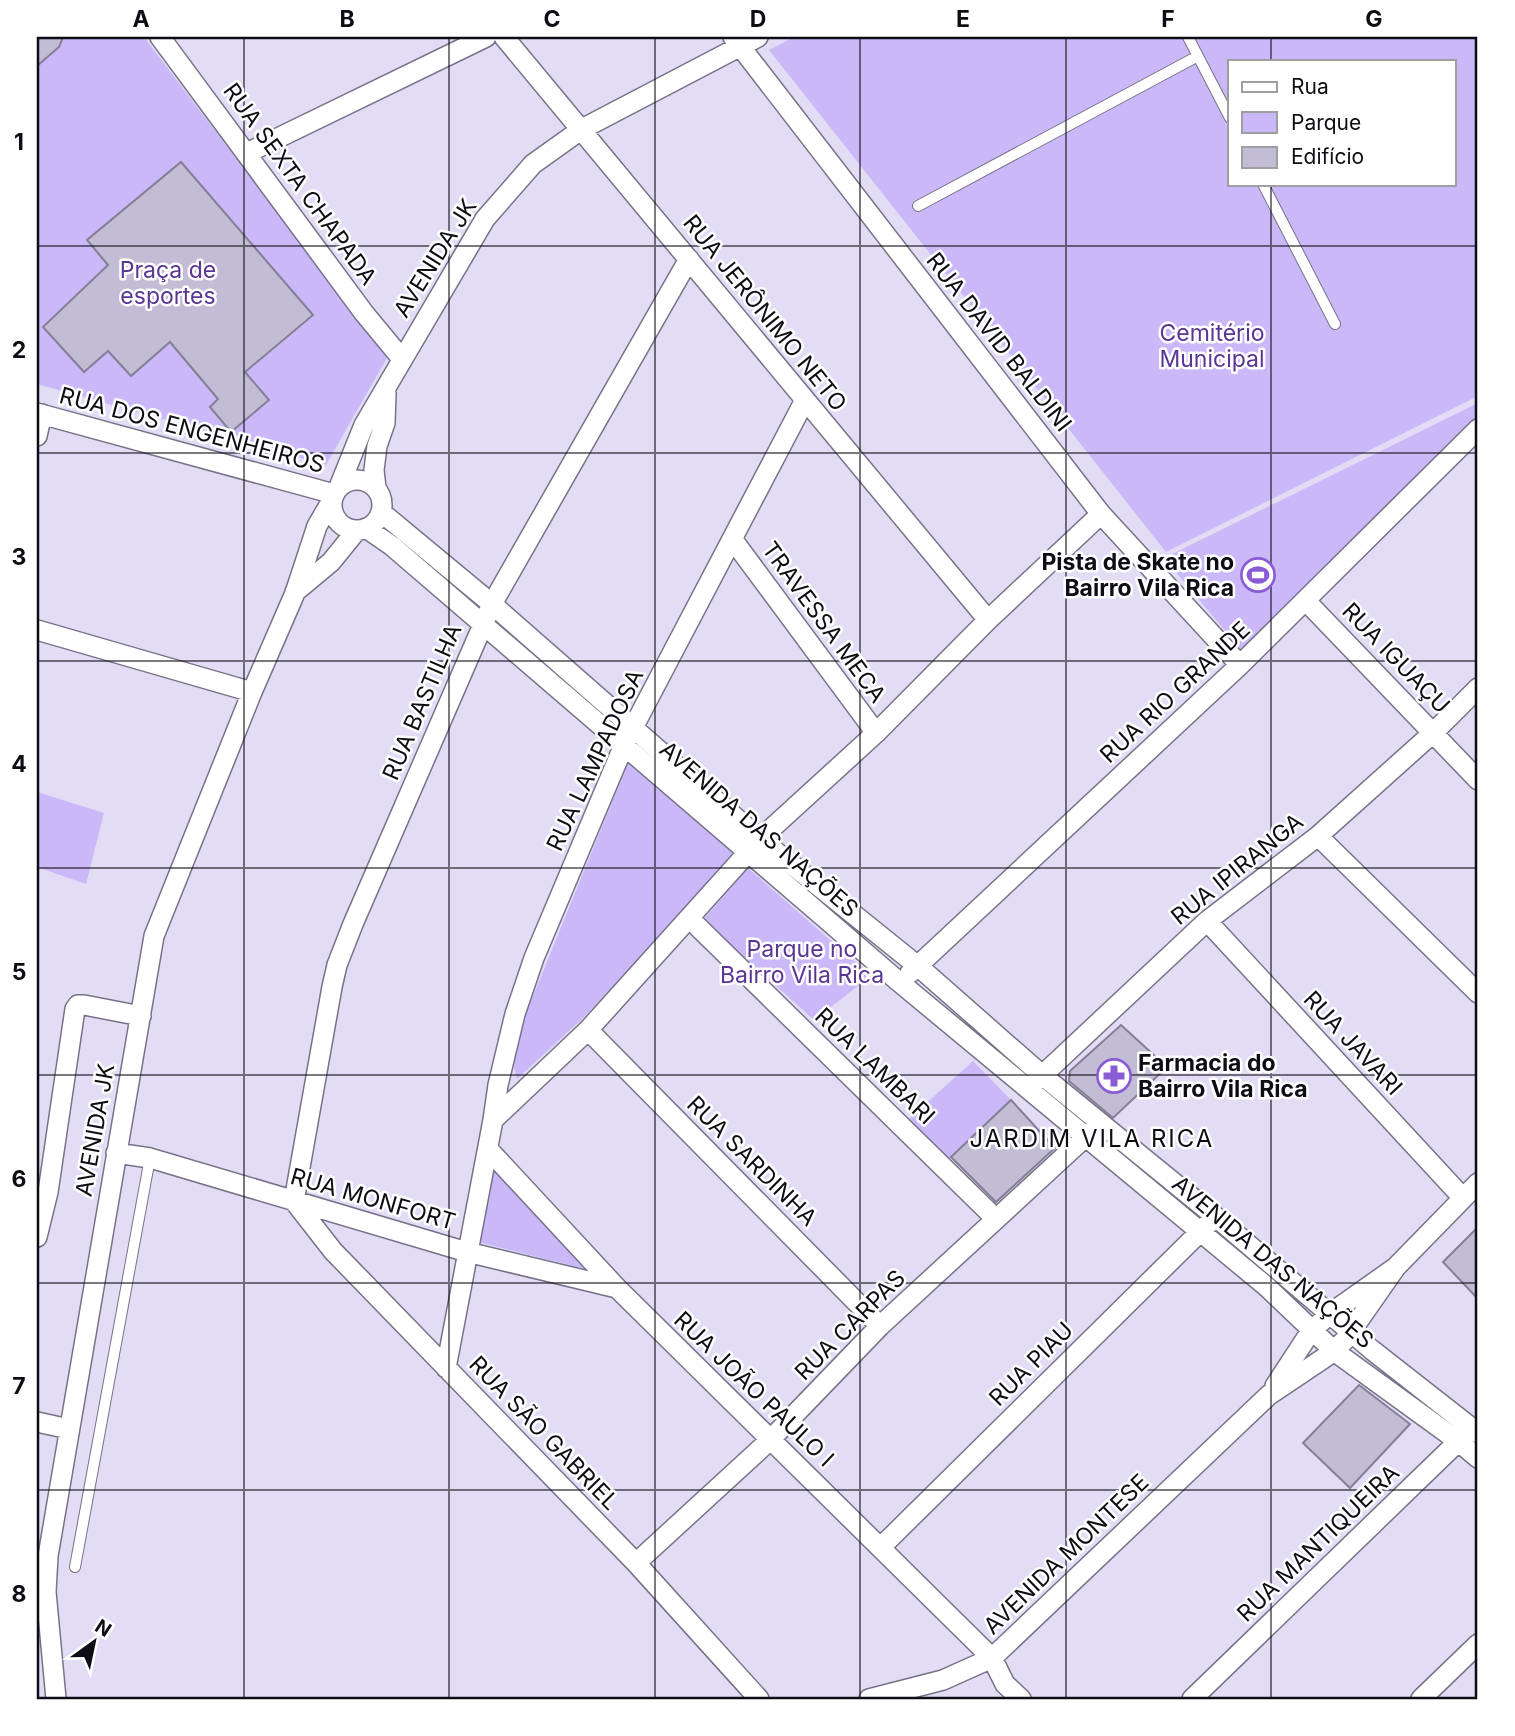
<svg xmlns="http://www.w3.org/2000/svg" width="1515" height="1736" viewBox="0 0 1515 1736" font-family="Inter,sans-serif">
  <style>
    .green { fill: #cab8f9; fill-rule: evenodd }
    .building { fill: #c2bcd5; stroke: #857f96; stroke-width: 2 }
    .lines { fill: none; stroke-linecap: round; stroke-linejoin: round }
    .lane-casing { stroke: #787288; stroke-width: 12 }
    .street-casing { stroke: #787288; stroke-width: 22 }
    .lane { stroke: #fff; stroke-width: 10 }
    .street { stroke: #fff; stroke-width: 19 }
    .grid { fill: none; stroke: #0e0c14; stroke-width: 2; stroke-opacity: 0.55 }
    .labels { text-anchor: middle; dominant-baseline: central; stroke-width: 5; stroke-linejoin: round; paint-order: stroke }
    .street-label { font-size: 23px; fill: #0e0c14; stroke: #fff }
    .park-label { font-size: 23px; fill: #593693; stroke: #fff }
    .poi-label { font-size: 23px; font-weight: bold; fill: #0e0c14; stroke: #fff; text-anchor: end }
    .neighbourhood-label { font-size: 24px; letter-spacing: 2px; fill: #0e0c14; stroke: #fff }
    .neatline { fill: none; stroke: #0e0c14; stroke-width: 2.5 }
    .grid-label { font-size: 23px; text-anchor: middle; font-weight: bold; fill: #0e0c14 }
  </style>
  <rect width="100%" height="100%" fill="#e3dcf5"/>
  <path class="green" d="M37,37H144L387,358L326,465L37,384Z
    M794,37H1478V396L1166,552L769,50ZM1230,61H1454V184H1230Z
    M1478,403V427L1242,651L1164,558Z
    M628,763L736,855L582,1019L517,1079L513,1063L524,1018Z
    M37,792L104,813L86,884L37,867Z
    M748,868L871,976L814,1020L703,920Z
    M973,1061L1011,1100L946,1162L909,1119Z
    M494,1168L589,1270L478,1242Z"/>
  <path class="building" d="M37,37H63L59,47L37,66Z
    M181,162L313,315L245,372L269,400L231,432L210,407L218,399L170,342L131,376L108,351L84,372L43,327L108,265L87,240Z
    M1121,1025L1167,1067L1113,1118L1069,1081L1070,1071Z
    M1011,1100L1055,1148L996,1202L951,1157Z
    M1478,1227V1299L1443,1262Z
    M1359,1385L1410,1424L1350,1488L1303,1443Z"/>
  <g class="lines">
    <g class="lane-casing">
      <path id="lane" d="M1188,37L1230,118
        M1263,184L1335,324
        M918,206L1198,56
        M75,1567L150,1158"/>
    </g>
    <g class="street-casing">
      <path id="street" d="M160,37L364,313L402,359
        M504,37L988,620
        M733,37L1101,514L1240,665
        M247,153L486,37
        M689,259L492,604L353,924L337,965L332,987L294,1201L333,1251L636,1563L759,1699
        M37,413L334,494
        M37,436L42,414
        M332 505a25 25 0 1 1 50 0a25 25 0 1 1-50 0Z
        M339,487L364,425L485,219L533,164L582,129L758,37
        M376,488L374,470L377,446L385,423L386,393
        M381,512L492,604L760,839L919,967L1043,1076L1216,1217L1372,1350L1478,1433
        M366,528L392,546L898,981L1267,1287L1334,1351L1458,1441L1478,1458
        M733,540L876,733
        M295,592L331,562L357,530
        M1306,601L1478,780
        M37,630L252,692
        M1318,836L1478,993
        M690,919L996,1219
        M1207,921L1463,1198
        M910,973L1240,665L1478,429
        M588,1030L880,1326
        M1033,1084L1207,921L1318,836L1434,732L1478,688
        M493,1120L498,1085L515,1014L534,958L624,745L805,400
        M488,1149L617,1288L992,1658L1005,1684L1021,1699
        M116,1153L150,1158L467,1252L617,1288
        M37,1237L48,1192L75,1009L78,1005H84L141,1016
        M446,1368L493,1120L588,1030L760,839L876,733L988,620L1101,514
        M1275,1386L1311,1331L1331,1313L1396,1267L1478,1183
        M37,1422L69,1429
        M881,1547L1209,1223
        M636,1563L770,1440L880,1326L1094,1129
        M56,1699L46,1592L48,1556L154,936L252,692L295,593L317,526L331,502
        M869,1699L943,1680L992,1658L1269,1395L1330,1354L1345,1340L1396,1267
        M1192,1699L1468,1432
        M1421,1699L1478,1644"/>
    </g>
    <use href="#lane" class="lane"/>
    <use href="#street" class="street"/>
  </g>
  <path class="grid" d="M244,37V1699M449,37V1699M655,37V1699M860,37V1699M1066,37V1699M1271,37V61M1271,184V1699M37,246H1478M37,453H1478M37,661H1478M37,868H1478M37,1075H1478M37,1283H1478M37,1490H1478"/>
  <defs>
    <g id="stadium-ring" transform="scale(1.75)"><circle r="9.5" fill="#fff" stroke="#895cd6" stroke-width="1.5"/><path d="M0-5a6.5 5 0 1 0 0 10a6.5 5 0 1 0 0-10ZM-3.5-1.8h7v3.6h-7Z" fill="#895cd6"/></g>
    <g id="pharmacy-ring" transform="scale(1.75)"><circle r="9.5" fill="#fff" stroke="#895cd6" stroke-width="1.5"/><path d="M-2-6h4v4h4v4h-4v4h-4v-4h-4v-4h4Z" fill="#895cd6"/></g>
  </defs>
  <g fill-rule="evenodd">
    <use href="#stadium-ring" x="1258" y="575"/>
    <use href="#pharmacy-ring" x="1114" y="1076"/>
  </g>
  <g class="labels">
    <g class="street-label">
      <text transform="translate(300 184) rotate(54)">RUA SEXTA CHAPADA</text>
      <text transform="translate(435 258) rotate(-58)">AVENIDA JK</text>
      <text transform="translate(765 313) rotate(51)">RUA JERÔNIMO NETO</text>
      <text transform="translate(999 342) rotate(52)">RUA DAVID BALDINI</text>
      <text transform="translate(192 430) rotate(15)">RUA DOS ENGENHEIROS</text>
      <text transform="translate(824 622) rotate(54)">TRAVESSA MECA</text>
      <text transform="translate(1396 658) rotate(46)">RUA IGUAÇU</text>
      <text transform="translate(1175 692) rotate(-43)">RUA RIO GRANDE</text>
      <text transform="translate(422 702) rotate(-67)">RUA BASTILHA</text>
      <text transform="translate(595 760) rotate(-65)">RUA LAMPADOSA</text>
      <text transform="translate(759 829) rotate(41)">AVENIDA DAS NAÇÕES</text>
      <text transform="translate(1237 869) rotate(-39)">RUA IPIRANGA</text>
      <text transform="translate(1353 1043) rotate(47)">RUA JAVARI</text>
      <text transform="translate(875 1066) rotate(44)">RUA LAMBARI</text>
      <text transform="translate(95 1130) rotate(-80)">AVENIDA JK</text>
      <text transform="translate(752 1161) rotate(45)">RUA SARDINHA</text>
      <text transform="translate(373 1199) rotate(16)">RUA MONFORT</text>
      <text transform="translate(1273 1262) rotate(40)">AVENIDA DAS NAÇÕES</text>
      <text transform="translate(850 1325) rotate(-45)">RUA CARPAS</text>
      <text transform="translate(1031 1364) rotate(-45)">RUA PIAU</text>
      <text transform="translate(754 1389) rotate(44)">RUA JOÃO PAULO I</text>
      <text transform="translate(544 1433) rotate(46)">RUA SÃO GABRIEL</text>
      <text transform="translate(1318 1543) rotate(-44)">RUA MANTIQUEIRA</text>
      <text transform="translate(1066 1554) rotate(-44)">AVENIDA MONTESE</text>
    </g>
    <g class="park-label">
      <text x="168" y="270">Praça de<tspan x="168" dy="26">esportes</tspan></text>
      <text x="1212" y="333">Cemitério<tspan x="1212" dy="26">Municipal</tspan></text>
      <text x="802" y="949">Parque no<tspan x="802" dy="26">Bairro Vila Rica</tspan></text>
    </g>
    <g class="poi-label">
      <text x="1234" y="562">Pista de Skate no<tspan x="1234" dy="26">Bairro Vila Rica</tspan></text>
      <text x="1138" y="1063" text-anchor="start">Farmacia do<tspan x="1138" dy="26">Bairro Vila Rica</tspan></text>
    </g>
    <g class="neighbourhood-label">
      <text x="1092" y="1138">JARDIM VILA RICA</text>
    </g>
  </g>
  <rect width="1515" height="1736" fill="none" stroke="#ffffff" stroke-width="77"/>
  <rect x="1228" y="60" width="228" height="126" fill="#ffffff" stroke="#9f9ea1" stroke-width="2"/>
  <rect x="1242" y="82" width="35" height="10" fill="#ffffff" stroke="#9f9ea1" stroke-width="2"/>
  <text x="1291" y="94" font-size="21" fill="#0e0c14">Rua</text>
  <rect x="1242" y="112" width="35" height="21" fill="#cab8f9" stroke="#9f9ea1" stroke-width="2"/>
  <text x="1291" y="130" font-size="21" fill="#0e0c14">Parque</text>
  <rect x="1242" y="147" width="35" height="21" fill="#c2bcd5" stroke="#9f9ea1" stroke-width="2"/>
  <text x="1291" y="164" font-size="21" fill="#0e0c14">Edifício</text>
  <g transform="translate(94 1642) rotate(33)" stroke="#ffffff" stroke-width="5" paint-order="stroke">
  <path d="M0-5L12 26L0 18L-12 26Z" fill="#0e0c14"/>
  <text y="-10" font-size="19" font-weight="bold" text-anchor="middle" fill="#0e0c14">N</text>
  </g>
  <rect x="38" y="38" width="1438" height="1660" class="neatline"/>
  <g class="grid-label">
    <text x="141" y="27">A</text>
    <text x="347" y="27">B</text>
    <text x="552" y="27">C</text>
    <text x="758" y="27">D</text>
    <text x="963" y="27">E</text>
    <text x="1168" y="27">F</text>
    <text x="1374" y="27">G</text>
    <text x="19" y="150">1</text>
    <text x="19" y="358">2</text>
    <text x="19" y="565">3</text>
    <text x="19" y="772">4</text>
    <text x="19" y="980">5</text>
    <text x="19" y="1187">6</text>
    <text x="19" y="1394">7</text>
    <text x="19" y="1602">8</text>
  </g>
</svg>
